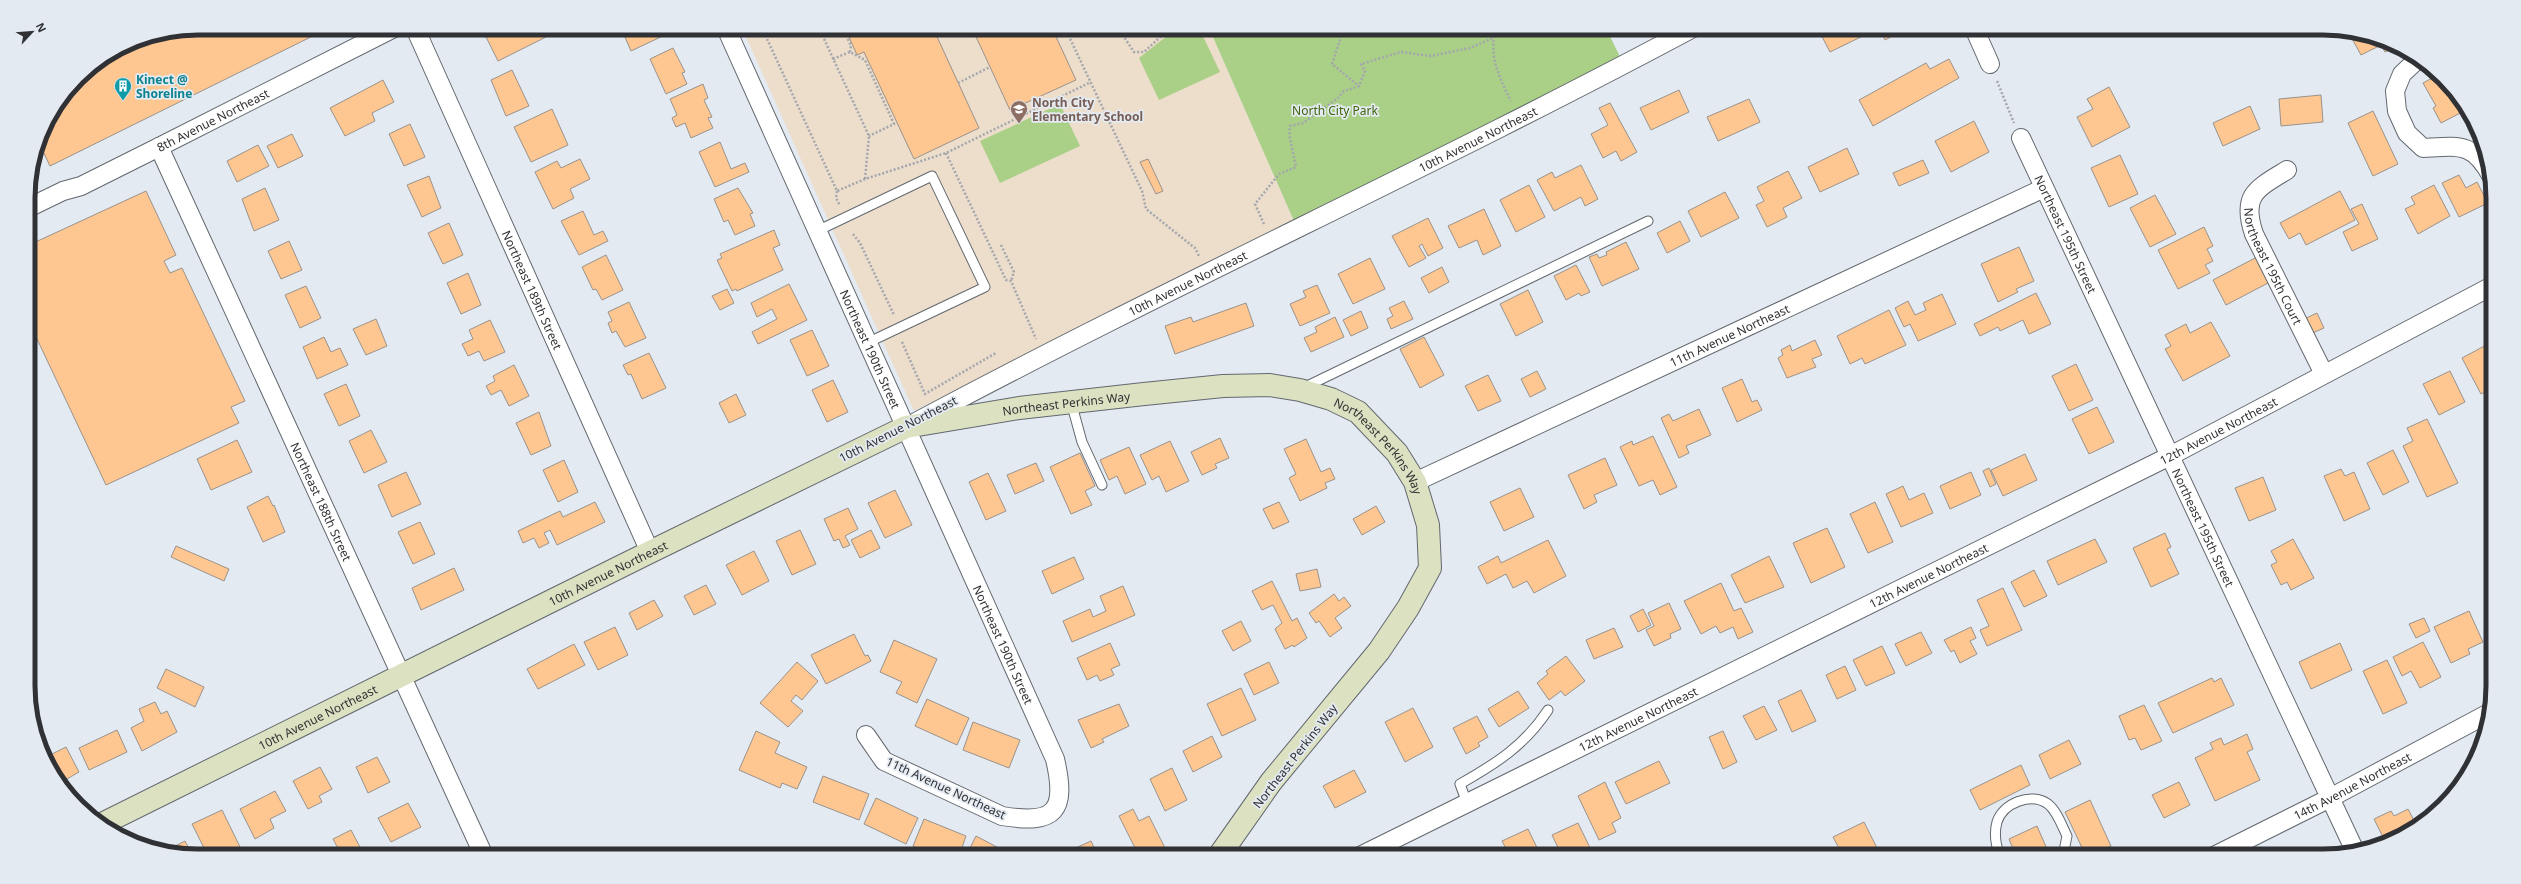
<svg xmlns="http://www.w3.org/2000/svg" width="2521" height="884" viewBox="0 0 2521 884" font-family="'Noto Sans',sans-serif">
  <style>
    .education { fill: #edddcb }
    .green { fill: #aacf86 }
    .building { fill: #fec791; stroke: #99928c }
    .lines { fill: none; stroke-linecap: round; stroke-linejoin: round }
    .lane-casing { stroke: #62686e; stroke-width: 11 }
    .street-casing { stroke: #62686e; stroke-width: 20 }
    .secondary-casing { stroke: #62686e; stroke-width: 24 }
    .path { stroke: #a3a7ad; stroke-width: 2.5; stroke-dasharray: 2 2; stroke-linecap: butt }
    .lane { stroke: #fff; stroke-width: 9 }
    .street { stroke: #fff; stroke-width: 18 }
    .secondary { stroke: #dce1c1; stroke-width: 22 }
    .labels { text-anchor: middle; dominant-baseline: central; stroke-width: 3.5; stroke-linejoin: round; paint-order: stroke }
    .culture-label { font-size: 12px; font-weight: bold; fill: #0d838f; stroke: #e4eaf2; text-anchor: start }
    .education-label { font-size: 12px; font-weight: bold; fill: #785e54; stroke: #e4eaf2; text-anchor: start }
    .park-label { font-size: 12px; fill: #41640d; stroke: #e4eaf2 }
    .street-label { font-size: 12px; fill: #2f3134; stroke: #e4eaf2 }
    .rim { fill: none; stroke: #2f3134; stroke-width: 5 }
  </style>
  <rect width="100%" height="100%" fill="#e4eaf2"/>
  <path class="education" d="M742,28H1209L1294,221L914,411Z"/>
  <path class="green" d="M1177,28H1199L1220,72L1159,100L1139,58Z
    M1209,28H1606L1621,59L1294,221Z
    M1060,104L1080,146L1000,183L980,141Z"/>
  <path class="building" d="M198,28H329L50,166L40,145L46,122L86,70L133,41Z
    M498,28H541L546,37L498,61L485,35Z
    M621,28H664L667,34L631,51Z
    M845,28H933L979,128L914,159L864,52L857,55Z
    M972,28H1052L1076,80L1010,110Z
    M1869,28L1871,32L1830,52L1818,29Z
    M1879,28H1901L1902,31L1885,40Z
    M2043,28H2065L2066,34L2044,36Z
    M2349,33L2378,37L2396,46L2385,52L2381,45L2361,55Z
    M673,48L685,72L682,73L687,84L666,94L650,59Z
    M1949,59L1959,78L1873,126L1859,100L1926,63L1930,69Z
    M512,70L529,106L506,116L491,80Z
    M2438,75L2451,86L2466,110L2441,123L2433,108L2436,106L2423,83Z
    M383,80L394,102L372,113L375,121L345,136L330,108Z
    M703,84L708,98L704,100L712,117L708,118L713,128L691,138L685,123L676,127L672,118L677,115L670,99Z
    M2109,87L2130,127L2092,147L2077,117L2093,109L2087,99Z
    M1679,90L1689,112L1651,130L1640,108Z
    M2321,95L2323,122L2281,126L2279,99Z
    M1749,99L1760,122L1718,141L1707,117Z
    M1610,103L1637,152L1621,161L1616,151L1603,158L1591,134L1608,125L1599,108Z
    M2250,106L2260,129L2223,146L2213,123Z
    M552,109L568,145L531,162L514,127Z
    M2373,111L2398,164L2373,176L2348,123Z
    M1974,121L1989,152L1951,172L1935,141Z
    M410,124L425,157L404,166L389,134Z
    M292,134L303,156L278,168L267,146Z
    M720,142L731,169L745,163L749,172L715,187L699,152Z
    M258,145L269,166L237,182L227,161Z
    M1847,148L1859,174L1820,192L1808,167Z
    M2120,155L2138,194L2109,207L2091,168Z
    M580,159L590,179L570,189L574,198L553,209L535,172L557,161L561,168Z
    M1148,159L1163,191L1156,194L1140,162Z
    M1923,160L1929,173L1899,186L1893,173Z
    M1581,165L1598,199L1585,206L1581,197L1554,211L1537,180L1552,172L1555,178Z
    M1788,171L1802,198L1783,208L1787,217L1767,227L1756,205L1764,201L1757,187Z
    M2459,175L2466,188L2477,182L2488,203L2459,217L2442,183Z
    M429,176L441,208L422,217L407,185Z
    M1529,185L1545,217L1516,232L1500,200Z
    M2434,185L2450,216L2418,234L2405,209L2415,204L2411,197Z
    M265,188L279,220L254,231L242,199Z
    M738,188L753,213L750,214L755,226L735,235L728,220L724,222L714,199Z
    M146,191L176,255L164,261L170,273L182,268L245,401L231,407L239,423L106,485L29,322V245Z
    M2340,191L2355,220L2306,245L2300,233L2289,239L2280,223Z
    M1725,192L1739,218L1701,237L1688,211Z
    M2155,195L2176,234L2150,247L2130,208Z
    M2362,204L2378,239L2352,251L2343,232L2359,224L2351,209Z
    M1484,209L1501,246L1483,255L1477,240L1459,248L1448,226Z
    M583,211L594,235L603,231L608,241L579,255L561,221Z
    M1428,218L1443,248L1428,256L1422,244L1419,246L1426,258L1409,267L1392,236Z
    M1680,221L1690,241L1667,253L1657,233Z
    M449,223L463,255L443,264L428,233Z
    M2204,227L2213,246L2207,249L2213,261L2205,265L2210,273L2178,289L2158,250Z
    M774,230L780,245L773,248L783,270L737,291L736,289L732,291L717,260L722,258L720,254Z
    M289,241L302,270L281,279L268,251Z
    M1626,242L1639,269L1602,286L1589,257L1597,254L1599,258L1607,255L1606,252Z
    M2019,247L2034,281L2016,289L2018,292L1998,302L1981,264Z
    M606,255L623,290L602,300L596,289L593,290L582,267Z
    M2257,257L2270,282L2226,305L2213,280Z
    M1370,258L1385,289L1353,304L1338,274Z
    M1576,265L1590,292L1581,296L1579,293L1566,300L1554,276Z
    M1442,267L1449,282L1429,293L1421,278Z
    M468,273L481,305L461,314L447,283Z
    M789,284L807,320L758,344L752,332L777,319L772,309L757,317L751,303Z
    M1317,285L1330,313L1300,326L1290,304L1306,297L1303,291Z
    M306,286L321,318L300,328L285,295Z
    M727,289L734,303L720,310L712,296Z
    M1528,290L1543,322L1516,336L1500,304Z
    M2036,293L2051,324L2029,334L2023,320L2000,331L1998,327L1980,336L1974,324Z
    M1942,294L1956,324L1918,341L1910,324L1904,327L1895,308L1908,301L1915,315L1926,310L1923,303Z
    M1404,301L1413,319L1391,329L1387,319L1393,316L1389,308Z
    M629,302L646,338L625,347L616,331L612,333L608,323L612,321L608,312Z
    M1246,303L1254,326L1175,354L1165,326L1191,317L1193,322Z
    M1889,310L1906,345L1865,364L1862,358L1850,364L1837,336Z
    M1361,311L1368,328L1351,336L1343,320Z
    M2317,313L2324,328L2308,335L2302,320Z
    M1335,317L1344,337L1311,352L1304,338L1317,332L1315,327Z
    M376,319L387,346L366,355L353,329Z
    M490,320L505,352L484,361L479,351L468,356L462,344L473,339L469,330Z
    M2211,322L2230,356L2183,381L2165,349L2171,346L2165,335L2186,324L2190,333Z
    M812,330L829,366L807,376L790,340Z
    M324,337L331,352L340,348L348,365L317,379L303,347Z
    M1424,337L1444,375L1420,388L1400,349Z
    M1815,340L1822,355L1812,359L1816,367L1787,378L1778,358L1783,355L1781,350L1790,345L1792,351Z
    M2490,343L2492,388L2481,394L2462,358Z
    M649,353L666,388L642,399L631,374L628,375L623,365Z
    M2076,364L2093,400L2069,411L2052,376Z
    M514,365L529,396L509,406L501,390L491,395L486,386L495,381L493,376Z
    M1537,371L1546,389L1530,397L1521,379Z
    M2450,371L2465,402L2439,415L2423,384Z
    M1488,375L1501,401L1478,411L1465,386Z
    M1742,379L1752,402L1757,400L1762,410L1737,422L1722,388Z
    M833,380L848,412L827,422L812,390Z
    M346,384L360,416L339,426L324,394Z
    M736,394L746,415L729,423L719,403Z
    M2097,407L2114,442L2089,454L2072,419Z
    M1699,409L1711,435L1686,446L1689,453L1679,458L1661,418L1669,414L1673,421Z
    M539,412L551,446L531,455L516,423Z
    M2427,419L2458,483L2427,497L2403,446L2413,441L2407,428Z
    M371,430L387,462L364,473L349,441Z
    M1653,436L1677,487L1660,495L1653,480L1639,486L1620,447L1632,441L1633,445Z
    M1220,438L1229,458L1215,464L1217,468L1202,475L1191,452Z
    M1306,439L1321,472L1330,468L1335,479L1325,483L1327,488L1300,501L1289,478L1296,474L1284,449Z
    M237,440L252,472L211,490L197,459Z
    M1170,441L1189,481L1166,492L1159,476L1152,480L1140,455Z
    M1129,447L1146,484L1125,494L1117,476L1109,480L1100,460Z
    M2393,450L2409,482L2383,495L2367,463Z
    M1080,453L1095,486L1085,491L1092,505L1071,514L1050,467Z
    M2025,454L2037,480L2003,496L1991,470Z
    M1605,458L1617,485L1594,495L1597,502L1584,509L1568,475Z
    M564,460L578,492L558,502L543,470Z
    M1036,463L1044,481L1015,494L1007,475Z
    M1989,468L1996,484L1990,487L1983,471Z
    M2341,469L2345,476L2354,472L2370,509L2344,521L2324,476Z
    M406,472L421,504L392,517L378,485Z
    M1971,472L1981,495L1950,509L1940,486Z
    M988,473L1006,511L986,520L969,482Z
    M2263,477L2276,510L2249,521L2235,488Z
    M1903,486L1909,500L1924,493L1933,513L1901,527L1886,494Z
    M1520,488L1534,517L1504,531L1490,502Z
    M895,490L912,525L885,538L868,503Z
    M268,496L273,506L274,505L285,532L263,542L247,507Z
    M595,502L605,522L557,545L550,530L544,533L549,543L539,548L534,538L523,543L518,531L560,511L563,517Z
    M1279,502L1289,522L1273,529L1263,509Z
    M1875,502L1893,542L1868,553L1850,514Z
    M1376,506L1385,522L1362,535L1353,519Z
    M848,508L858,529L845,536L850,545L843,548L839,539L834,541L824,519Z
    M420,522L435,554L413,564L398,532Z
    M1827,528L1845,567L1811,583L1793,543Z
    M800,530L816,564L792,575L776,541Z
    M871,530L880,548L860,558L851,540Z
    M2165,533L2171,547L2167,549L2179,574L2151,587L2133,548Z
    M2493,533V547L2487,536Z
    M2095,539L2107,562L2058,585L2047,561Z
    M2293,539L2314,578L2291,590L2287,582L2281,585L2271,565L2277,562L2271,551Z
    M1548,540L1566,576L1534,593L1527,581L1513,588L1506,574L1487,584L1478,567L1498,556L1501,563Z
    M176,546L229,569L224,581L171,557Z
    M754,551L769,581L742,595L726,565Z
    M1769,556L1784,587L1745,603L1731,575Z
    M1074,557L1084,579L1052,594L1042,571Z
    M454,568L464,590L421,610L412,588Z
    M1317,569L1321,587L1300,591L1296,574Z
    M2034,570L2047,596L2024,607L2011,582Z
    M1272,581L1292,621L1297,618L1307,638L1294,647L1293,645L1285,649L1275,629L1282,623L1273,605L1262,610L1252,591Z
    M1721,583L1734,611L1741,608L1753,632L1738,639L1733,627L1720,633L1716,626L1701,634L1684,601Z
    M706,585L716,604L694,615L684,596Z
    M1123,586L1135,615L1072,642L1063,621L1090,609L1093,617L1106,611L1100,596Z
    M2003,588L2022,630L1987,646L1980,630L1989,626L1977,600Z
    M1334,594L1339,601L1344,597L1351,606L1335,618L1342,628L1330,637L1319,621L1316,623L1309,613Z
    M654,600L663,616L637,630L629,613Z
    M1669,603L1681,629L1670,634L1671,638L1654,646L1646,630L1654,626L1648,613Z
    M1643,609L1651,625L1638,632L1630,616Z
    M2469,611L2483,642L2468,649L2470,654L2451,663L2434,627Z
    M2424,618L2430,631L2416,638L2409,624Z
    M1241,621L1251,641L1233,651L1222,631Z
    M615,627L628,655L598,670L584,642Z
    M1971,627L1976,638L1970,641L1977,654L1960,663L1954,650L1951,652L1944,640Z
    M2493,627V646L2486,630Z
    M1614,628L1623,647L1594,659L1586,640Z
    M1921,632L1932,653L1906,666L1895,644Z
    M854,634L865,656L868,655L871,661L826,684L811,655Z
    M894,640L937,659L917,703L896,693L902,682L880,672Z
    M2423,642L2441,677L2420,688L2411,671L2402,676L2393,657Z
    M1110,643L1120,665L1111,669L1114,675L1100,681L1097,675L1087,680L1077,658Z
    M2340,643L2352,670L2311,689L2299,662Z
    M574,644L585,665L538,689L527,669Z
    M1882,646L1895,673L1866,686L1853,660Z
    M1566,656L1585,681L1565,696L1561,691L1549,700L1537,683L1548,674L1546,671Z
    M2387,660L2407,703L2383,714L2363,671Z
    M797,662L818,681L802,700L796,695L791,701L803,711L788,727L760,703Z
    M1269,662L1279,683L1254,695L1244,674Z
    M1845,666L1856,690L1837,699L1826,675Z
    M166,669L204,687L195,707L157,688Z
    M2212,678L2214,682L2221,678L2234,705L2173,733L2158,703Z
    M1241,688L1256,720L1222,736L1207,704Z
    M1801,690L1816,721L1792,732L1778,701Z
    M1518,691L1529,708L1499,727L1488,709Z
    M927,699L969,718L957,745L915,726Z
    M155,702L161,714L167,711L177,732L142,751L131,728L144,721L139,709Z
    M1119,704L1129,726L1102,739L1104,742L1091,748L1078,720Z
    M2144,705L2162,741L2141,750L2135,738L2129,740L2119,716Z
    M1764,706L1777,730L1756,740L1743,716Z
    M1413,708L1433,747L1405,762L1385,722Z
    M1477,716L1488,737L1478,743L1480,746L1466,754L1453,728Z
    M973,722L1020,740L1009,768L963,750Z
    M117,730L127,752L89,770L79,748Z
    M756,731L780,742L775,753L807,767L797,789L782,783L780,788L739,770Z
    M1723,731L1737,762L1723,769L1709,737Z
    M2247,734L2253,749L2247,752L2260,780L2215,801L2195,758L2213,749L2210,743L2221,738L2224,745Z
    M1212,736L1222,757L1193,772L1183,751Z
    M2069,740L2081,764L2050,779L2039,755Z
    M66,747L79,772L60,783L44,758Z
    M377,757L390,782L368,793L356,767Z
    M1659,761L1670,783L1626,804L1615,782Z
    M2021,765L2030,785L1980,810L1970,790Z
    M320,767L332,789L319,796L322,802L308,809L293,781Z
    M1172,768L1187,800L1165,811L1150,779Z
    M1354,770L1366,792L1335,808L1323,786Z
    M823,776L869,794L859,820L813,802Z
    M1605,782L1621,818L1612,823L1616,832L1599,840L1578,796Z
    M2179,782L2190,805L2164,818L2152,795Z
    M275,791L286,811L270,819L274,828L255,839L240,809Z
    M876,798L918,818L906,844L864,824Z
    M2090,800L2111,846L2086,856L2065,812Z
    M408,803L421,827L391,842L378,818Z
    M1133,809L1139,821L1149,816L1169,856H1139L1119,816Z
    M2408,809L2417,826L2386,843L2374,819L2391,811L2394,816Z
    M222,810L242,851L233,856H208L192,824Z
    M924,819L966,836L959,856H937L913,846Z
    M1864,822L1881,856H1843L1833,837Z
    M1578,823L1594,856H1562L1552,835Z
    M2037,826L2050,856H2016L2009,839Z
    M1528,829L1541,856H1510L1502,841Z
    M351,830L362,851L352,856H342L333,839Z
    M976,836L1014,856H966Z
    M185,841L192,855L165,851Z
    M1091,841L1098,856H1058Z
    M394,847L399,856H379Z
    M302,848L306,856H286Z
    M1833,849L1836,856H1819Z
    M1266,850L1269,854L1276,850L1280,856H1255Z"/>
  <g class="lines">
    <g class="lane-casing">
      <path id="lane" d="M817,231L932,176L985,287L867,343
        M1303,388L1648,221
        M1071,402L1082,442L1102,485
        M1467,803L1460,784C1497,763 1525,745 1548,710
        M2000,856C1996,846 1994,833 1997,822C2003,803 2031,792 2048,804C2057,811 2062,826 2067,836L2063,856"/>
    </g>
    <g class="street-casing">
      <g id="street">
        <path id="s1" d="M415,28L650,552"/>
        <path id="s2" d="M726,28L1055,759C1067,811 1056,825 1002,816L884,761L866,735"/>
        <path d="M1974,28L1990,64"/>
        <path d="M2419,58L2402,74L2395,91L2397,111L2407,133L2423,148C2460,146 2473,142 2492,177"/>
        <path id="s3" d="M2021,138L2355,851"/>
        <path id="s4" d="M159,147L484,856"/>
        <path id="s5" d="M2287,170C2256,189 2241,195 2254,234L2324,374"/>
        <path id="s6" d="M28,208L63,191L81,186L159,147L394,28"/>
        <path id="s7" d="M916,422C1172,285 1437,165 1693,28"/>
        <path id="s8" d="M1415,482L2044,188"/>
        <path id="s9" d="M1360,856L2170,456L2492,286"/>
        <path id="s10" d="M2214,856L2330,798L2489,713"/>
      </g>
    </g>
    <g class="secondary-casing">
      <g id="secondary">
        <path id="s11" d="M100,825L650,552L906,427L1019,408L1144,394L1223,386L1270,385L1300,390L1331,399L1358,412L1397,453L1415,482L1428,525L1430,568L1408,608L1379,651L1271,782L1219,856"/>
      </g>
    </g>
    <path class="path" d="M762,28L837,191L865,179L946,153L1091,82
      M819,28L869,136L865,179
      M843,28L851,46L850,52
      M1065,28L1142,191L1146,209L1195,248L1199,256
      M1118,28L1134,52H1144L1170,28
      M1344,28L1332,64L1359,86
      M1496,28C1488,54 1499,78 1511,101
      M765,35L779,28
      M1068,35L1083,28
      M833,59L850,52L865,60L894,124L869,136
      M1997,81L2014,123
      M958,83L990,67
      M946,153L1006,280L1011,281L1036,339
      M837,191L836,198L840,206
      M1264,224L1255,204L1279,174L1296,167C1294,153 1288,139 1290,126L1303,123L1338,98L1344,91L1359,86L1365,71L1361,64L1401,52L1431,56L1470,48L1493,38
      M853,234L860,243L894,315
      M1001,245L1014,272L1011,281
      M902,342L925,394L996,353"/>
    <use href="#lane" class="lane"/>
    <use href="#street" class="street"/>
    <use href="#secondary" class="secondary"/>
  </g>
  <defs>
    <g id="building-pin" transform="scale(0.9)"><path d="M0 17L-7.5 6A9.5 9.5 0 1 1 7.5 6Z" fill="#0f9aa8" stroke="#e4eaf2"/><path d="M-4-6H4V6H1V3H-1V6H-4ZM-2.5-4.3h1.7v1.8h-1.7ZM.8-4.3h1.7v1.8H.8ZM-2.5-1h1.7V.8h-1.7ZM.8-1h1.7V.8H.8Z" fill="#fff"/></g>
    <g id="school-pin" transform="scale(0.9)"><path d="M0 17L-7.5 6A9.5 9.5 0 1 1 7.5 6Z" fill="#8d6e63" stroke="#e4eaf2"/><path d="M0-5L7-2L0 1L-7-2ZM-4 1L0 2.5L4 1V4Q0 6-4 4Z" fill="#fff"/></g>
  </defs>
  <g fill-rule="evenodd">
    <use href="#building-pin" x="123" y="86"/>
    <use href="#school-pin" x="1019" y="109"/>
  </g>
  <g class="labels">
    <g class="culture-label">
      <text x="136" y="79">Kinect @<tspan x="136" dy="14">Shoreline</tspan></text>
    </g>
    <g class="education-label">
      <text x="1032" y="102">North City<tspan x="1032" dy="14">Elementary School</tspan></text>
    </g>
    <g class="park-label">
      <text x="1335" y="110">North City Park</text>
    </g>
    <g class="street-label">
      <text stroke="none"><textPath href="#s6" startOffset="205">8th Avenue Northeast</textPath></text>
      <text stroke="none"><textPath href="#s7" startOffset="629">10th Avenue Northeast</textPath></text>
      <text stroke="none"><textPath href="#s3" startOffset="106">Northeast 195th Street</textPath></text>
      <text stroke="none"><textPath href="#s5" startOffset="119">Northeast 195th Court</textPath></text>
      <text stroke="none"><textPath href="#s7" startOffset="305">10th Avenue Northeast</textPath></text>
      <text stroke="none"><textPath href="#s1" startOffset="287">Northeast 189th Street</textPath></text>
      <text stroke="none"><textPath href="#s8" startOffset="347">11th Avenue Northeast</textPath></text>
      <text stroke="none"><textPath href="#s2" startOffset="352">Northeast 190th Street</textPath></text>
      <text stroke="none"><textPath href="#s11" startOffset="1061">Northeast Perkins Way</textPath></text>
      <text transform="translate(898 429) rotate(-27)">10th Avenue Northeast</text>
      <text stroke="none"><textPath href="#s9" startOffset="958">12th Avenue Northeast</textPath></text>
      <text stroke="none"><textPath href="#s11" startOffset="1397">Northeast Perkins Way</textPath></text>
      <text stroke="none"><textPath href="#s4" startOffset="390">Northeast 188th Street</textPath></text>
      <text stroke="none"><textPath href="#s3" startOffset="430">Northeast 195th Street</textPath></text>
      <text stroke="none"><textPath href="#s11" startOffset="567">10th Avenue Northeast</textPath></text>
      <text stroke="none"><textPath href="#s9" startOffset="634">12th Avenue Northeast</textPath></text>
      <text stroke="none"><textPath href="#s2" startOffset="676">Northeast 190th Street</textPath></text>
      <text stroke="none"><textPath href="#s11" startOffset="243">10th Avenue Northeast</textPath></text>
      <text stroke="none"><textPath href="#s9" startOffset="310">12th Avenue Northeast</textPath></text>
      <text transform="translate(1295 756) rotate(-52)">Northeast Perkins Way</text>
      <text stroke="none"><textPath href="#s10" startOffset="155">14th Avenue Northeast</textPath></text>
      <text transform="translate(946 788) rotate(25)">11th Avenue Northeast</text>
    </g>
  </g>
  <path d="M0 0H2521V884H0ZM198 35H2323A163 163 0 0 1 2486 198V686A163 163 0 0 1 2323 849H198A163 163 0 0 1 35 686V198A163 163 0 0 1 198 35Z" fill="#e4eaf2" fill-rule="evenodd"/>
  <path class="rim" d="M198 35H2323A163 163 0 0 1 2486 198V686A163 163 0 0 1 2323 849H198A163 163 0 0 1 35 686V198A163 163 0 0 1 198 35Z"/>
  <g transform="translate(32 32) rotate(64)" stroke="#e4eaf2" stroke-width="3" paint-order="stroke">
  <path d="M0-3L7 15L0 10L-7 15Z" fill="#2f3134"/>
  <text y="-6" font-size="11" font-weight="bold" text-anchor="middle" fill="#2f3134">N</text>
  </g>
</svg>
